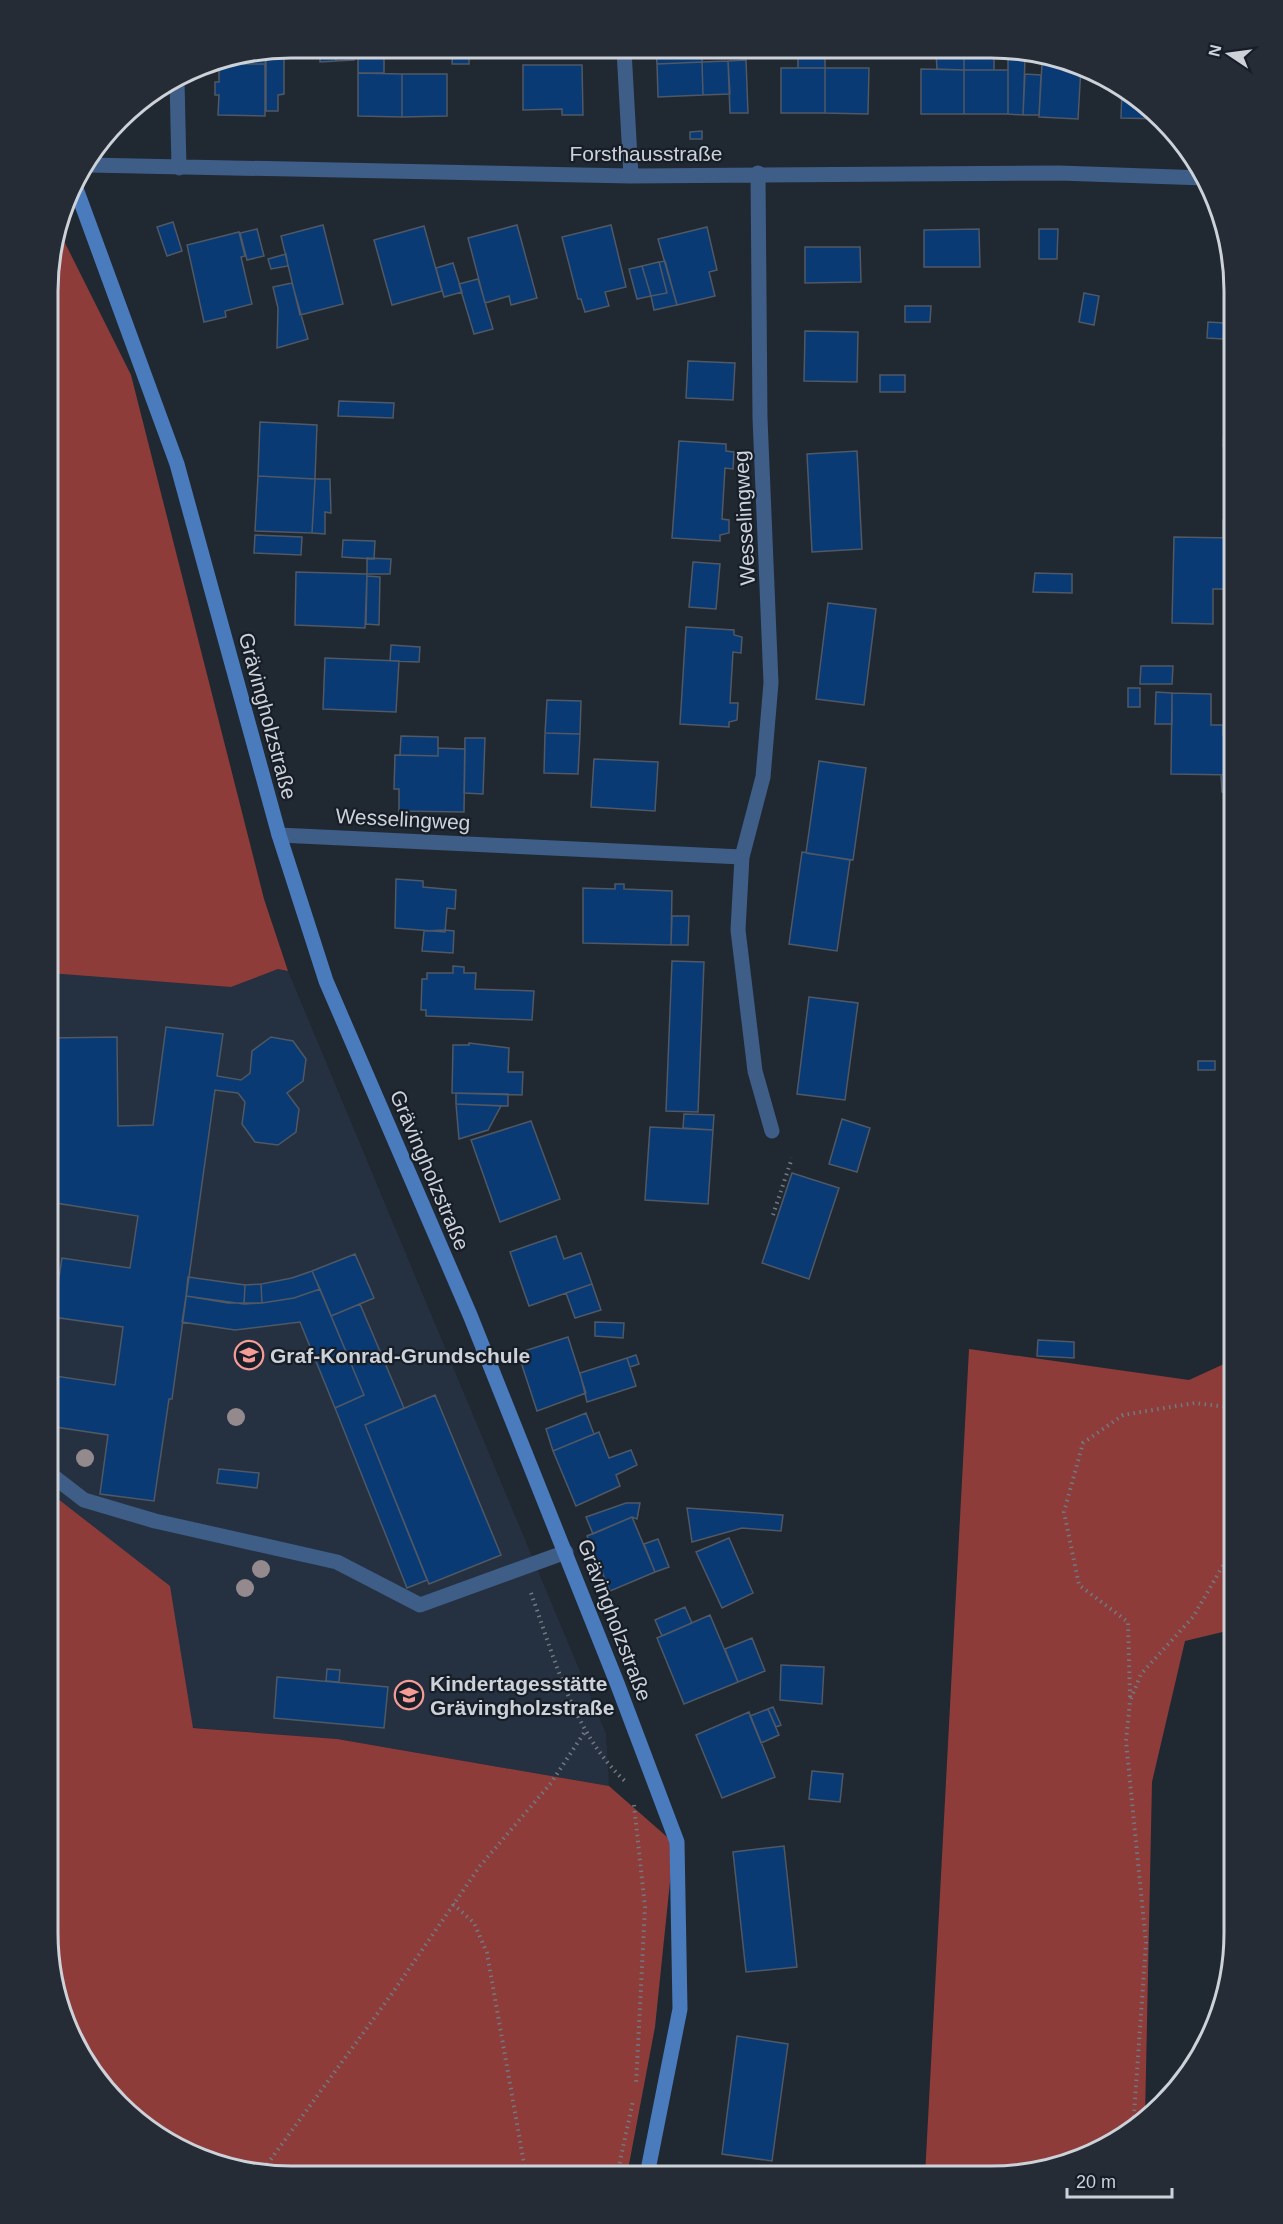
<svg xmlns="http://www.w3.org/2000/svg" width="1283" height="2224" viewBox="0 0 1283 2224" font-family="Helvetica,sans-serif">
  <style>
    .built { fill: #253140 }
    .forest { fill: #8d3c3a }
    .building { fill: #093a74; stroke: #4f5864; stroke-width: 1.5 }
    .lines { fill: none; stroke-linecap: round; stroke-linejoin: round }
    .path { stroke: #727981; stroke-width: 4; stroke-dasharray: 1.5 4.5; stroke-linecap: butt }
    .lane { stroke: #3e5d87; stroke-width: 15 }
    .street { stroke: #3e5d87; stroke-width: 15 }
    .secondary { stroke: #497bbd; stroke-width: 15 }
    .tree { fill: #94898d }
    .labels { text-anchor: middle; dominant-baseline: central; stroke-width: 4.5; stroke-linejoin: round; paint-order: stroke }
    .street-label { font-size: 21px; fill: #cdd2d9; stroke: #171e28 }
    .poi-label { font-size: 21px; font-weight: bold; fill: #cdd2d9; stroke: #171e28; text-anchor: start }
    .rim { fill: none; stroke: #cdd2d9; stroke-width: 3 }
  </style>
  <rect width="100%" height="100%" fill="#202832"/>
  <path class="built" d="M278,969L288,971L606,1734L609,1786L337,1739L134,1723L48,1726L49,973L231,987Z"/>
  <path class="forest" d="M59,231L131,375L264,899L288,971L278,969L231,987L49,973L50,260Z
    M969,1349L1189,1380L1235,1359V1629L1185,1641L1152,1782L1145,2118C1085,2174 1002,2176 925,2176Z
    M49,1492L170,1586L193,1728L337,1739L609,1786L674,1843L655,2027L627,2175L260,2174L198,2157L131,2116L89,2068L61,2011L48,1932Z"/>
  <path class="building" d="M320,48H335L336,61L320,62Z
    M335,48H353L354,60L336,61Z
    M358,48L384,49V73H358Z
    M453,49H469V64H452Z
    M284,50V94L278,95V111H266V53Z
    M656,50L702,51V62L657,64Z
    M964,52H994V70H964Z
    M964,52V70L937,69L936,53Z
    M266,53L265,64H219V62Z
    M798,54H825V68H798Z
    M1008,57L1025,58L1023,115L1008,114Z
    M746,60L748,113H730L728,61Z
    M728,61L730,94L703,95L702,62Z
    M702,62L703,95L658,97L657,64Z
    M1042,63L1081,67L1078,119L1039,117Z
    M219,64H265V116L218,115L219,95H215V82H219Z
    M523,65H582L583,115H562V109L523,110Z
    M781,68H825V113H781Z
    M825,68H869L868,114L825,113Z
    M921,69L964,70V114H921Z
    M964,70H1008V114H964Z
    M358,73L402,74V117L358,116Z
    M402,74H447V116L402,117Z
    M1025,74L1041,75L1039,115H1023Z
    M1122,88L1152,108L1161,119L1121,118Z
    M702,131V139H690V132Z
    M173,222L182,251L167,256L157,227Z
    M323,225L343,304L300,315L281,236Z
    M517,225L537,298L511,305L509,296L485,303L468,238Z
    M611,225L626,287L605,292L609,306L585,312L581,299H578L562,237Z
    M424,226L442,291L392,305L374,240Z
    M707,227L717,270L709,272L715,296L677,305L658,239Z
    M257,229L264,256L247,260L240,233Z
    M979,229L980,267H924V230Z
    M1039,229H1058L1057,259H1039Z
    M239,232L245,256L241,257L252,304L225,311L226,317L204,322L187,245Z
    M805,247H860L861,282L805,283Z
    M286,254L288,266L271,269L268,259Z
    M665,261L677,305L654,310L651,296L667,293L659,262Z
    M659,262L667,293L651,296L642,266Z
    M453,263L462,292L444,297L436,268Z
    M642,266L651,296L637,299L629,269Z
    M478,279L493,329L474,334L459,284Z
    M292,283L308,339L277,348L278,308L273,287Z
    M1084,293L1099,296L1094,325L1079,322Z
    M905,306H931L930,322H905Z
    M1208,322L1224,323L1223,339L1207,338Z
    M805,331L858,332L857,382L804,381Z
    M688,361L735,363L733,400L686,398Z
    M880,375H905V392H880Z
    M339,401L394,403L393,418L338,416Z
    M260,422L317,425L315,479L258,476Z
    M1224,429L1235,430V446H1223Z
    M679,441L726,444V451L734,452L733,469L725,468L722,519L729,520V533L720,535V541L672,538Z
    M857,451L862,549L812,552L807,454Z
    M258,476L315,479L312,533L255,531Z
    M315,479H330L331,513L325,512V534L312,533Z
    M1223,520H1235V538L1223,537Z
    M255,535L302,537L301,555L254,553Z
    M1174,537L1235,538V577H1225L1224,589H1213V624L1172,623Z
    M343,540L375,541L374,559L342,557Z
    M367,558L391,559L390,574H367Z
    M693,562L720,564L716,609L689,607Z
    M296,572L367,574L365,628L295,625Z
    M1035,573L1072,574V593L1033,592Z
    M367,576L380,577L379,625L366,624Z
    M828,603L876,609L864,705L816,699Z
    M686,627L734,630V635L742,637L741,653L733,652L730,703H738L737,720L729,722V727L680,724Z
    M391,645L420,647L419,662L390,661Z
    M325,658L399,661L396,712L323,709Z
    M1141,666H1173L1172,684H1140Z
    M1128,688H1140V707H1128Z
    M1156,692L1172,693V724H1155Z
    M1172,693L1211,694V725H1223V735L1235,736V775L1171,774Z
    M547,700L581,701L580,734L545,733Z
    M545,733L580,734L578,774L544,773Z
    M401,736L438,737V756L400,755Z
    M465,738H485L483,794L464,793Z
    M438,748L465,749L464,812L399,811V789H394L395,755L438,756Z
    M594,759L658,762L655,811L591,807Z
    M819,761L866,768L853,860L806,853Z
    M1221,775H1235V793L1222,792Z
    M1231,829H1235V906H1230Z
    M802,852L850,860L837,951L789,944Z
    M396,879L423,881V887L456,890L455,909L447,908L445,932L395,928Z
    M615,884H624V889L672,891L671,945L583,943V888L615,889Z
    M672,916H689L688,945H671Z
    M445,930L454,931L453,953L422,951L424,931Z
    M672,961L704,962L698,1112L666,1111Z
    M453,966L464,967V973H476L475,989L534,991L532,1020L426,1016V1010H421L422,979H427V973H453Z
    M1233,969H1235V1034H1230L1231,970Z
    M809,997L858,1003L845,1100L797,1094Z
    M166,1027L223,1034L217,1076L241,1080L250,1073L252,1051L271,1037L293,1041L306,1059L303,1081L287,1093L299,1109L296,1132L278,1145L255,1142L242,1124L245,1102L238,1093L215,1090L172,1399H169L154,1501L100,1494L108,1435L49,1426V1375L115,1385L123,1327L53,1317L62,1258L130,1268L138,1216L56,1203L58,1187H49V1038L117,1037L118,1126L153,1125Z
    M469,1043L509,1048L508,1072H523L522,1095L452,1093L453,1045H469Z
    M1198,1061H1215V1070H1198Z
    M456,1093L508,1094V1106L456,1104Z
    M456,1104L501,1106L488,1130L459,1139Z
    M684,1114L714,1115L713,1130L683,1128Z
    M1230,1117H1235V1152H1230Z
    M842,1119L870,1128L857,1172L829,1164Z
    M531,1121L560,1199L500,1222L471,1140Z
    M650,1127L713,1130L708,1204L645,1200Z
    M792,1173L839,1188L809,1279L762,1263Z
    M556,1236L564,1259L581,1253L592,1284L529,1306L510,1252Z
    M355,1254L374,1298L331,1316L312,1271Z
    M312,1271L320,1289L294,1298L262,1303L261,1284L292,1278Z
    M188,1277L245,1285L244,1304L186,1296Z
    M261,1284L262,1303L244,1304L245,1285Z
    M592,1284L601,1310L575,1318L566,1293Z
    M320,1289L364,1395L335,1408L300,1322L235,1330L182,1322L186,1296L228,1303H262L294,1298Z
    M360,1304L404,1408L365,1425L427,1580L407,1588L335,1408L364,1395L331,1316Z
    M595,1322L624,1323L623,1338L595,1336Z
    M568,1337L586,1393L537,1411L518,1353Z
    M1038,1340L1074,1342V1358L1037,1356Z
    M636,1355L639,1364L630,1367L627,1358Z
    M627,1358L636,1386L587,1402L580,1373Z
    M435,1395L501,1555L429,1584L365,1425Z
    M586,1413L594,1434L553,1451L546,1429Z
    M599,1432L609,1458L631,1450L637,1465L616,1475L620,1486L576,1506L553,1451Z
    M219,1469L259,1473L257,1488L217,1483Z
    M626,1503H640L637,1519L632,1517L593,1534L586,1517Z
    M687,1508L783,1515L781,1531L742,1528L692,1542Z
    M632,1517L655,1572L610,1591L587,1536Z
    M729,1538L753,1593L722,1608L696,1552Z
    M658,1539L669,1567L655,1572L644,1544Z
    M685,1607L692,1623L662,1636L655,1620Z
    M710,1615L738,1682L684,1704L657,1638Z
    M752,1638L765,1671L738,1682L725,1649Z
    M781,1665L824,1667L822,1704L780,1700Z
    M327,1669L340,1670L339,1682L326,1681Z
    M277,1677L388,1687L384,1728L274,1718Z
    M773,1707L781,1725L776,1727L768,1709Z
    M768,1709L779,1735L761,1743L750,1716Z
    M749,1712L775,1777L722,1798L696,1735Z
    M812,1771L843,1774L840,1802L809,1799Z
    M784,1846L797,1967L746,1972L733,1852Z
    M737,2036L788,2044L772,2161L722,2154Z"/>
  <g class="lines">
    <path class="path" d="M773,1215L792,1158
      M531,1593C554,1657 574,1735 626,1782
      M1130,1697L1128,1622L1079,1585L1064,1512L1083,1443L1123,1415L1195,1403L1235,1408
      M634,1805L645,1907L636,2085
      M453,1904L474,1923L487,1953L526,2175
      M1133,2129L1146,1943L1126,1741L1130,1701L1141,1674L1193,1617L1235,1545
      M260,2174L391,1995L480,1866L551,1783L586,1730
      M617,2175L633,2101"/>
    <path class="lane" d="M49,1237L51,1223
      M49,1473L84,1500L155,1521L337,1562L420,1605L566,1552"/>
    <path class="street" d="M624,50L631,176
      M177,80L179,168
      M88,165L631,176L1059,173L1205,178
      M279,835L742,857L763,777L771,683L760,418L758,173
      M742,857L738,930L755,1071L772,1131"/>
    <path class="secondary" d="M74,183L177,464L279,835L326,981L470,1315L617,1683L677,1842L680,2009L647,2175"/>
  </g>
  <g class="tree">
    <circle cx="236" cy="1417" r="9"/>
    <circle cx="85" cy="1458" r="9"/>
    <circle cx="261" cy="1569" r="9"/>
    <circle cx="245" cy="1588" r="9"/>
  </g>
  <defs>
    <g id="school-ring" transform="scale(1.5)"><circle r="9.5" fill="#171e28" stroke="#f59c96" stroke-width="1.5"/><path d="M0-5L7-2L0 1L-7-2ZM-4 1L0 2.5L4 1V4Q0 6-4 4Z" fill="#f59c96"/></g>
  </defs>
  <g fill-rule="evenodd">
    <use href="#school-ring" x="249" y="1355"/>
    <use href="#school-ring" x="409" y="1695"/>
  </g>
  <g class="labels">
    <g class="street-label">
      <text x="646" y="153">Forsthausstraße</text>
      <text transform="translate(744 518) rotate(-93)">Wesselingweg</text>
      <text transform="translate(268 716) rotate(75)">Grävingholzstraße</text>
      <text transform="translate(403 819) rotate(3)">Wesselingweg</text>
      <text transform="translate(430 1170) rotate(67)">Grävingholzstraße</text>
      <text transform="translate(615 1620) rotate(69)">Grävingholzstraße</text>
    </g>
    <g class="poi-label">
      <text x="270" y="1355">Graf-Konrad-Grundschule</text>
      <text x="430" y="1683">Kindertagesstätte<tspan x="430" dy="24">Grävingholzstraße</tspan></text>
    </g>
  </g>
  <path d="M0 0H1283V2224H0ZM291 58H991A233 233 0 0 1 1224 291V1933A233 233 0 0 1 991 2166H291A233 233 0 0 1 58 1933V291A233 233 0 0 1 291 58Z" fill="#262c36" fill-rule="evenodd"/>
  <path class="rim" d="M291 58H991A233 233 0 0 1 1224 291V1933A233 233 0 0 1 991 2166H291A233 233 0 0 1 58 1933V291A233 233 0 0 1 291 58Z"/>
  <g transform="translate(1229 54) rotate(283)" stroke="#171e28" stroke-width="4.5" paint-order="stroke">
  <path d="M0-4.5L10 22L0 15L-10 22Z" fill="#cdd2d9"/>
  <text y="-9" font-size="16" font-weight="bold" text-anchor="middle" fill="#cdd2d9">N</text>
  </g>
  <path d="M1067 2188v9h105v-9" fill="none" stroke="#cdd2d9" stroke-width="3"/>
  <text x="1076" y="2188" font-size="18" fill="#cdd2d9" stroke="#171e28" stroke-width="4.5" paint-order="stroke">20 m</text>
</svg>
